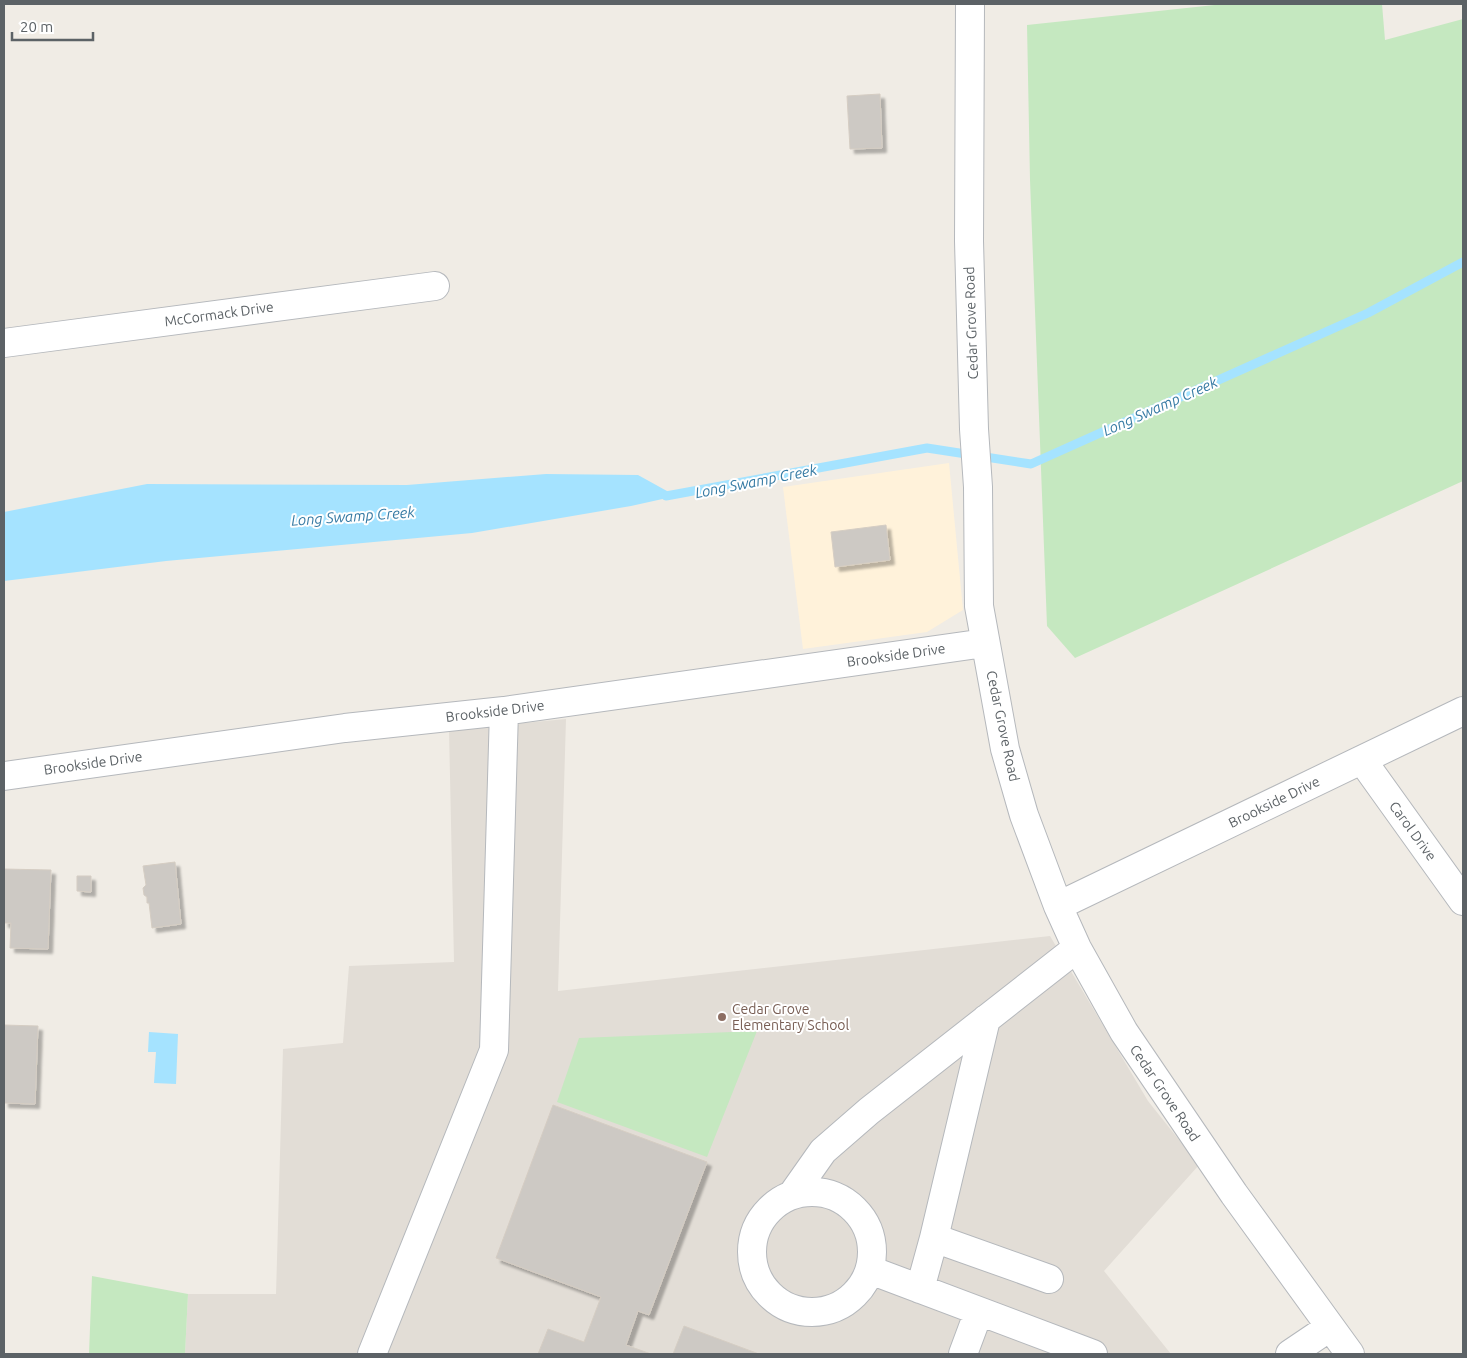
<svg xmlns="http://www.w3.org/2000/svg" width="1467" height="1358" viewBox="0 0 1467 1358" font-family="Ubuntu,sans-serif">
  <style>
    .commercial { fill: #fff2da }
    .education { fill: #e2ddd6 }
    .green { fill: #c5e8c0 }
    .water { fill: #a5e3ff }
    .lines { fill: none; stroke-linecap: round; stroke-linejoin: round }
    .stream { stroke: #a5e3ff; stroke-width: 9 }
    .building { fill: #cdc9c4; stroke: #d5cdc3; filter: url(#shadow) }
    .minor-casing { stroke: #b5b8bc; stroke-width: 30 }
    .minor { stroke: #fff; stroke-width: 28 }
    .education-dot { fill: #8d6e63; stroke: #fff; stroke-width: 2 }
    .labels { text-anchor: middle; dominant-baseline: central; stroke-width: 4; stroke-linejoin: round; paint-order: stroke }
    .street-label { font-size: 14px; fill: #5c6266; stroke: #fff }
    .education-label { font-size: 14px; fill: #785e54; stroke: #fff; text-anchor: start }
    .water-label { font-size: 15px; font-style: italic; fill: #377ba4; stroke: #fff }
  </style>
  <defs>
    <filter id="shadow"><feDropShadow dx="4.5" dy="4.5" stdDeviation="1" flood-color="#0004"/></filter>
  </defs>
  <rect width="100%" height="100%" fill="#f0ece5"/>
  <path class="commercial" d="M949,463L963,610L927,632L803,649L783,487Z"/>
  <path class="education" d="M566,719L558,991L1050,936L1148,1101L1199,1165L1104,1271L1171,1354H185L188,1294H276L283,1049L343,1043L349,966L454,962L449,730Z"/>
  <path class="green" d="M1224,4H1382L1385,40L1463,19V481L1075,658L1047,626L1030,180L1027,25Z
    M757,1031L707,1157L557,1102L579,1038Z
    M92,1276L188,1294L185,1354H89Z"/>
  <path class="water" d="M546,474L638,475L676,496L631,506L472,533L166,561L4,581V512L147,484L407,485Z
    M149,1032L178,1034L176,1084L154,1083L156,1052H148Z"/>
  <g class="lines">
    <path class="stream" d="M666,496L927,448L1031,464L1368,313L1463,262"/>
  </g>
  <path class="building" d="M880,94L882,148L850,149L847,96Z
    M886,525L890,560L835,567L831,532Z
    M175,862L181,924L152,928L149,903H147V897L144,895L143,888L146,885L143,866Z
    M4,869L51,870L48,949L10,948L11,923H4Z
    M77,876H91V892L77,891Z
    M4,1025L38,1026L35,1104L4,1103Z
    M553,1105L707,1162L649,1315L638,1311L626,1345L651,1354H538L548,1329L584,1342L601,1297L496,1258Z
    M684,1326L759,1354H673Z"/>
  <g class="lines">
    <g class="minor-casing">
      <path id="minor" d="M970,4L969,241L974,429L978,487L979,606L1005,749L1024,815L1058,906L1077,948L1124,1032L1234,1194L1350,1354
        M4,343L435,286
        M1362,760L1463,901
        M4,776L345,728L504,711L985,643
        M1058,906L1463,711
        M752 1252a60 60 0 1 1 120 0a60 60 0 1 1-120 0Z
        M792,1195L823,1151L869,1111L1077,948
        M934,1238L986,1019
        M870,1270L1093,1354
        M920,1289L934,1238L1049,1279
        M372,1354L494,1050L504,711
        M963,1354L979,1311
        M1290,1354L1330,1327"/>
    </g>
    <use href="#minor" class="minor"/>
  </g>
  <circle class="education-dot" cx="722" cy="1017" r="5"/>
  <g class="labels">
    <g class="street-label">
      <text transform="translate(219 314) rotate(-8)">McCormack Drive</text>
      <text transform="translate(971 323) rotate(-92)">Cedar Grove Road</text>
      <text transform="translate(896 655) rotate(-8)">Brookside Drive</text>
      <text transform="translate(495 711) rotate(-7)">Brookside Drive</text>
      <text transform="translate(1003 726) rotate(78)">Cedar Grove Road</text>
      <text transform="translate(93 763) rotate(-8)">Brookside Drive</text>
      <text transform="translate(1274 802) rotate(-26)">Brookside Drive</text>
      <text transform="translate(1413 831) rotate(54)">Carol Drive</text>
      <text transform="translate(1165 1093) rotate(56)">Cedar Grove Road</text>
    </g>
    <g class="education-label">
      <text x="732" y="1009">Cedar Grove<tspan x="732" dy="16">Elementary School</tspan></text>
    </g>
    <g class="water-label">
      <text transform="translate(1160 406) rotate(-24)">Long Swamp Creek</text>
      <text transform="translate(756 481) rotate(-11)">Long Swamp Creek</text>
      <text transform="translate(353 516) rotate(-4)">Long Swamp Creek</text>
    </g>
  </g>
  <rect width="1467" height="1358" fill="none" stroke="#5c6266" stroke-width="10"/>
  <path d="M12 32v8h81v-8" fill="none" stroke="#5c6266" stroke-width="2.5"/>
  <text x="20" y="32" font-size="15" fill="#5c6266" stroke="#ffffff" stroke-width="4" paint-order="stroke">20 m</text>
</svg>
